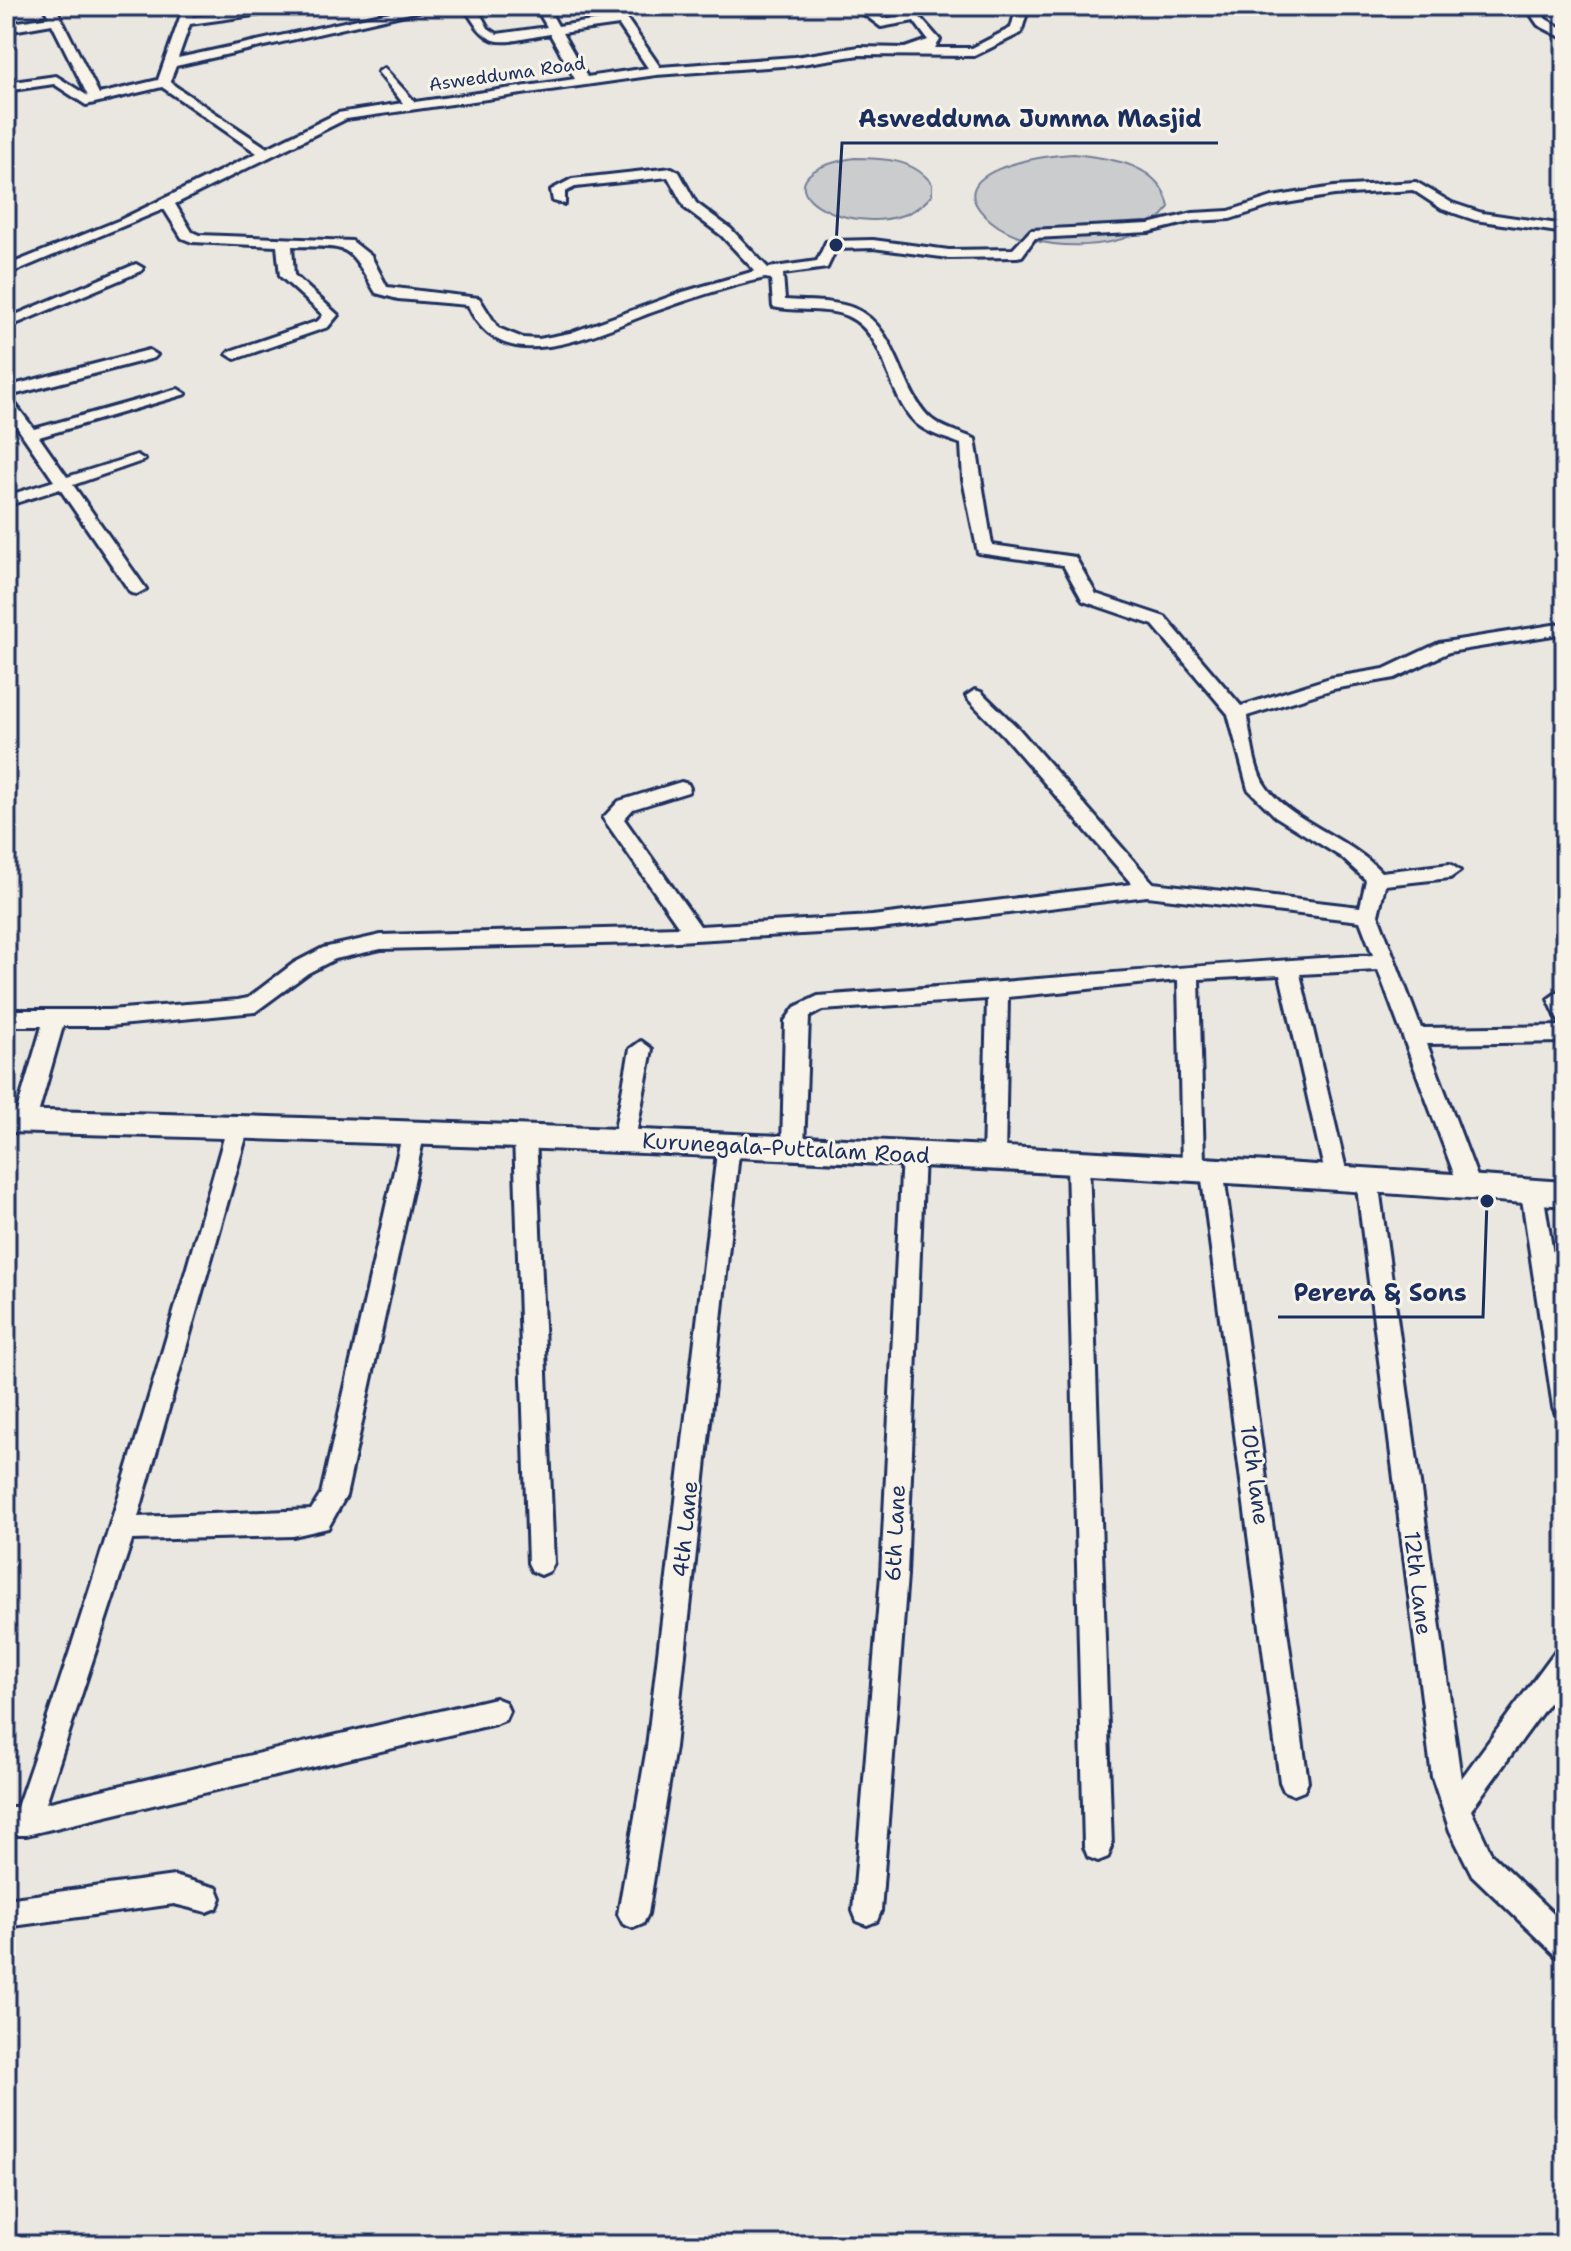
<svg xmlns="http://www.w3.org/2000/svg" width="1571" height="2251" viewBox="0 0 1571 2251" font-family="'Shantell Sans',sans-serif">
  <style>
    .green { fill: #cbcccd; stroke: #737e96; stroke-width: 2 }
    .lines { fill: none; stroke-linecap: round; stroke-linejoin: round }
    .minor-casing { stroke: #1b2f5e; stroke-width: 6 }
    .highway-casing { stroke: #1b2f5e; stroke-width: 6 }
    .minor { fill: #f7f3e8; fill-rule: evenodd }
    .highway { fill: #f7f3e8; fill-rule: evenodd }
    .labels { text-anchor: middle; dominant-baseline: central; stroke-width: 6; stroke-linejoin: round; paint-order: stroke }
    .far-street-label { font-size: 18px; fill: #1b2f5e; stroke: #f7f3e8 }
    .street-label { font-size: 22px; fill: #1b2f5e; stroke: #f7f3e8 }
    .leader { fill: none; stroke: #1b2f5e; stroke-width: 3 }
    .callout-dot { fill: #1b2f5e; stroke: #f7f3e8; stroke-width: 3 }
    .callout-label { font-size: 24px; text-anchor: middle; font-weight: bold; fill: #1b2f5e; stroke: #f7f3e8; stroke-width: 6; stroke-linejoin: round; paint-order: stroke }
  </style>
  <rect width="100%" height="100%" fill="#eae7e0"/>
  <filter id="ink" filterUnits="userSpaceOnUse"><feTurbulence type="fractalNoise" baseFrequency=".0125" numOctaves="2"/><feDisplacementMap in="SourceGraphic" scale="16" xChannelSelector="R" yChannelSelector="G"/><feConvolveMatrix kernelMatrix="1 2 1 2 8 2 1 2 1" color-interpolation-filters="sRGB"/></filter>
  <g filter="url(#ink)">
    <path class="green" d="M1074,154C1110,158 1161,164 1169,207C1139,256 1032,255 991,221C930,171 1044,155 1074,154Z
      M854,158C883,158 914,159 932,184V195C879,260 725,180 854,158Z"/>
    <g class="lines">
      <g class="minor-casing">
        <path id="minor" d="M43,6H55L99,94L158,80L184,6H196L192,17L282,6H319L190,24L178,58L418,6H441L176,66L170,81L175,86L267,148L338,113L403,103L378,72L384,68L415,102L575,79L550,34C502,41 490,55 464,6H476L488,28L497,34L547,27L535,6H547L558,26L614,18L606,6H618L660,67L795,57L859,47L905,48L928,40L914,21L881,27L853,6H867L883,19L907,15L897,6H910L940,40L935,48H972L1011,28L1017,6H1029L1021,33L974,56L859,55L795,65L656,75L346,119L175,204L192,232L199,235L352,241L371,256L387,287L479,298L498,328L523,338L539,339L570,333L683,292L755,271L721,235L685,208L668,177L575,187L565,192V204L553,201L551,190L572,179L672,168L679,172L696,203L731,229L768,268L817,261L826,242L831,241L873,240L949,250L1013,249L1031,230L1149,224L1193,213L1229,211L1272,197L1334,187L1416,182L1452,203L1482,213L1565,225V233L1475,220L1442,209L1413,190L1334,195L1274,205L1230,219L1193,221L1149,232L1035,238L1022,256L1017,257L949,258L873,248L836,249L827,268L783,274L785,300C806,302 834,300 853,308C898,326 899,388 930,418C941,428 961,433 975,439L992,545L1075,557L1096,594L1165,617L1241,706L1330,678L1384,669L1439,643L1565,623V633L1449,652L1395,678L1333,689L1247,716C1251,736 1253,764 1263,782C1285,820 1350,837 1381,872L1450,864L1460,871L1450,878L1385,885L1378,915L1421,1028L1565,1026V1042L1427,1044L1481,1187L1478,1193H1462L1459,1187L1378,970L1300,974L1348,1178L1345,1184H1329L1326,1178L1280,975L1199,979L1204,1162H1220L1223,1168L1308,1782L1304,1791L1294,1795L1284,1791L1280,1782L1201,1172L1193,1176L1185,1173L1182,1167L1178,980L1008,997L1005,1159L1002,1165H986L983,1159L987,999L822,1010L809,1017L804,1148L801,1154H785L782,1148L785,1021L795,1007L818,996C1003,983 1188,965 1373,955L1360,921L1147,896L872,930L643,943L381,949L335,959L308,973L255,1012L109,1026H63L36,1121L33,1127H17L14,1121L42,1026H6V1010H109L238,1000L248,998L294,963L323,948L381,935L679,927L603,818L619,801L681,782L688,784L690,788L688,792L633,809L624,819L700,926L872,916L1132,884L1004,736L969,700L966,696L975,690L981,692L1018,728L1153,883L1360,907L1366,880L1341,857L1275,816L1248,789L1228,714L1153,625L1083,601L1063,565L978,553L963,480L961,444C949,439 932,435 921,427C885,401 891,336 847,316C826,307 795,312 773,307L771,279L765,278C727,286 690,299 653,312C598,332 501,384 468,305L398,299L376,293C345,241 353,248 292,246L294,275L338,315L328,327L235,359L227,354L230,351L318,321L323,315L280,276L277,246L192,242L182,238L164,209L6,275V266L120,220L257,153L162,87L86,105L54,84L6,91V83L56,76L88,96L52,24L6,32V24L49,17ZM619,25L648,68L587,77L562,33Z
          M1525,6H1537L1546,19L1565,30V39L1538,25Z
          M136,264L143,268L141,271L6,328V319Z
          M149,350L157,355L154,358L9,396L34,429L178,389L186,394L39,437L67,477L137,455L145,460L73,485L146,589L137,594L131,593L60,489L6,506V496L54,481L6,411V387Z
          M1565,987V1023L1558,1020L1548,999Z
          M641,1041L652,1049L635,1140L632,1146H616L613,1140L630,1049Z
          M238,1119L249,1127L138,1517L311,1510L321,1494L403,1131L406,1125H422L425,1131L346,1496L328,1528L293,1536L132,1540L46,1803L495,1698L505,1702L509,1711L505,1720L495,1724L26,1835H6V1807H17C96,1582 162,1357 227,1127Z
          M525,1127L533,1129L536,1135L554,1563L550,1571L541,1575L532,1571L528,1563L514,1135L517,1129Z
          M729,1136L737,1138L740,1144L675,1747L648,1914L643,1924L633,1928L623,1924L618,1914L647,1747L718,1144L721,1138Z
          M913,1146L921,1148L924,1154L907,1575L881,1911L877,1921L867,1925L857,1921L853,1911L881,1575L902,1154L905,1148Z
          M1078,1154L1086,1157L1089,1163L1112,1847L1108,1857L1098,1861L1088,1857L1084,1847L1067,1163L1070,1157Z
          M1367,1171L1375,1174L1378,1180L1461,1779L1556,1650L1565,1647V1681L1471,1810L1492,1855L1565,1925V1960L1555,1955L1472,1875L1450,1831L1432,1777L1356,1180L1359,1174Z
          M1532,1183L1540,1186L1543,1192L1565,1329V1417L1556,1414L1553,1407L1521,1192L1524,1186Z
          M174,1876L217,1888L221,1898L217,1908L207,1912L174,1904L6,1927V1899Z"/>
      </g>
      <g class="highway-casing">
        <path id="highway" d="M6,1110C526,1122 1046,1144 1565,1182V1206C1046,1167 526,1145 6,1132Z"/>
      </g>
      <use href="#minor" class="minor"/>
      <use href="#highway" class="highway"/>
    </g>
  </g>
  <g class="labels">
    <g class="far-street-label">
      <text transform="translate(507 74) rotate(-8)">Aswedduma Road</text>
    </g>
    <g class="street-label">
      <text transform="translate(786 1148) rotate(3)">Kurunegala-Puttalam Road</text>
      <text transform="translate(1255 1475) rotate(82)">10th lane</text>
      <text transform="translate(685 1529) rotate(-84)">4th Lane</text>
      <text transform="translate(895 1533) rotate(-87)">6th Lane</text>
      <text transform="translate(1418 1583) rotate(83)">12th Lane</text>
    </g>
  </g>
  <path class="leader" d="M836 245L842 143H1218M1487 1201L1483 1317H1278"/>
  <g class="callout-dot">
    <circle cx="836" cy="245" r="8"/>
    <circle cx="1487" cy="1201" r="8"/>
  </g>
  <g class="callout-label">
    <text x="1030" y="127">Aswedduma Jumma Masjid</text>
    <text x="1380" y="1301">Perera &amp; Sons</text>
  </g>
  <rect width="1571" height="2251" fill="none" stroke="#f7f3e8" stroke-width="32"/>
  <rect x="16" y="16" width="1539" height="2219" fill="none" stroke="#1b2f5e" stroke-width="3" filter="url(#ink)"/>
</svg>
